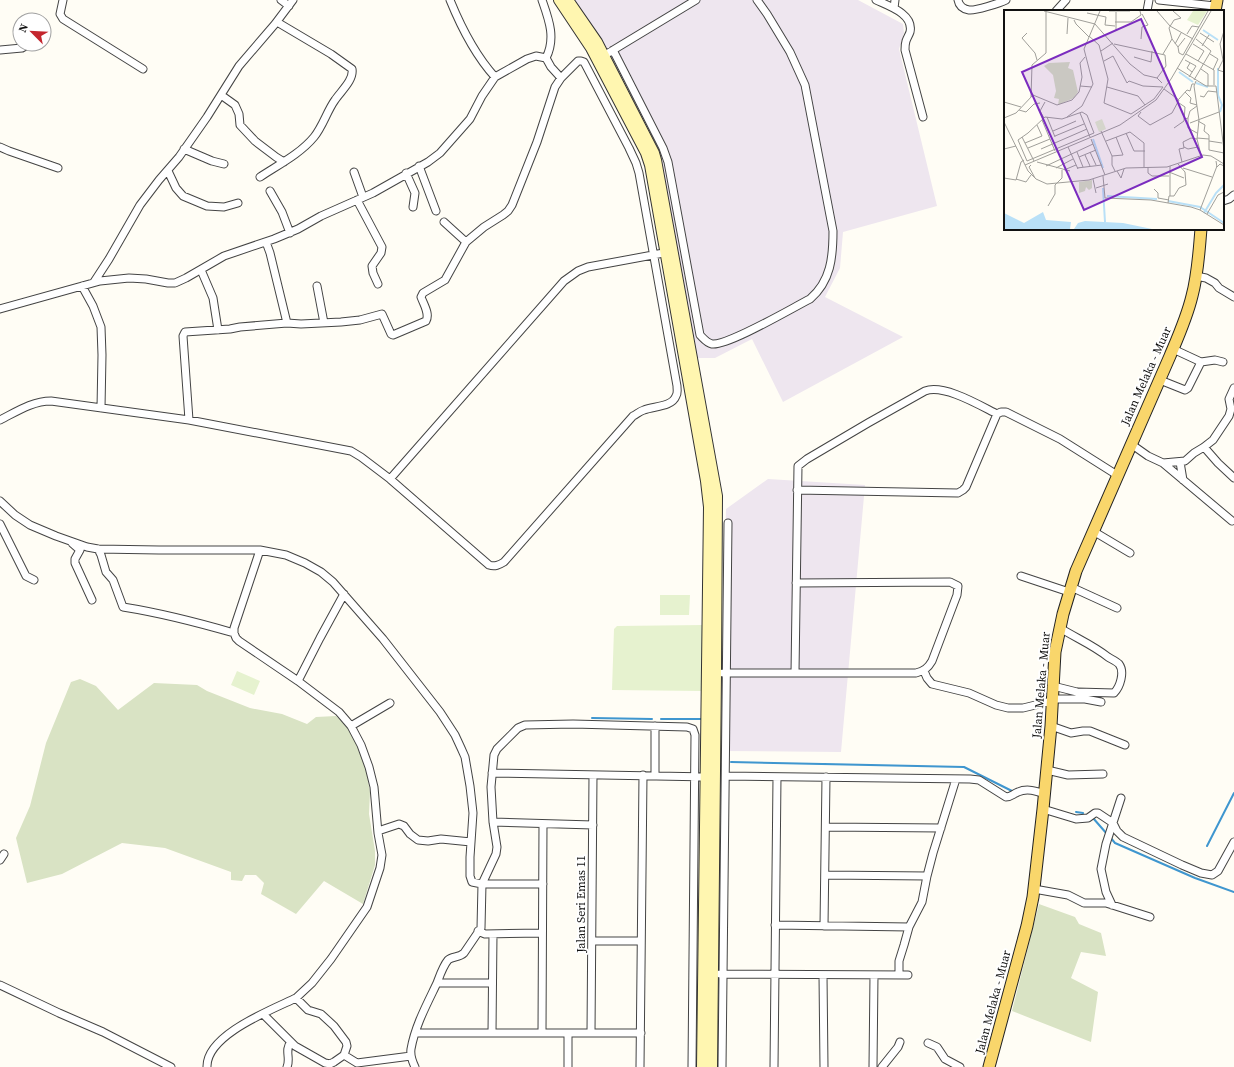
<svg xmlns="http://www.w3.org/2000/svg" width="1234" height="1067" viewBox="0 0 1234 1067" font-family="'Source Serif 4',serif">
  <style>
    .industrial { fill: #eee6ef }
    .cemetery { fill: #d9e3c4 }
    .pitch { fill: #e6f2cf }
    .lines { fill: none; stroke-linecap: round; stroke-linejoin: round }
    .stream { stroke: #3f96cf; stroke-width: 2 }
    .street-casing { stroke: #444; stroke-width: 9 }
    .secondary-casing { stroke: #333; stroke-width: 12 }
    .primary-casing { stroke: #222; stroke-width: 13 }
    .street { stroke: #fff; stroke-width: 7 }
    .secondary { stroke: #fff6b0; stroke-width: 10 }
    .primary { stroke: #f9d66b; stroke-width: 11 }
    .labels { text-anchor: middle; dominant-baseline: central; stroke-width: 4; stroke-linejoin: round; paint-order: stroke }
    .street-label { font-size: 12px; fill: #111; stroke: #fff }
    .inset-river { fill: none; stroke: #b9e0f7; stroke-width: 2 }
    .inset-road { fill: none; stroke: #a09f9a; stroke-width: 1 }
    .view { fill: #7b2cbf; fill-opacity: 0.15; stroke: #7b2cbf; stroke-width: 2 }
    .inset-edge { fill: none; stroke: #111; stroke-width: 2 }
  </style>
  <rect width="100%" height="100%" fill="#fffdf5"/>
  <path class="industrial" d="M573,0H858L903,24L904,33L899,49L937,206L843,232L840,268L825,297L903,337L783,402L752,339L715,358H696L661,157L652,138L594,31Z
    M768,479L865,485L841,752L721,751L726,509Z"/>
  <path class="cemetery" d="M80,679L96,686L118,710L154,683L197,685L207,691L250,708L282,714L307,724L316,717L336,716L349,728L365,763L370,792L369,814L375,851V865L363,904L324,881L296,914L261,894L264,883L256,875H245L242,881L231,880V872L165,848L122,843L62,874L27,883L16,838L30,806L46,743L71,682Z
    M1039,904L1075,917L1079,924L1101,933L1106,956L1081,952L1071,978L1098,992L1091,1042L1012,1011Z"/>
  <path class="pitch" d="M660,595H690L689,615H660Z
    M703,625L701,691L612,690L614,629L617,626Z
    M237,671L260,681L254,695L231,685Z"/>
  <g class="lines">
    <path class="stream" d="M592,718L652,719
      M661,719H702V722
      M731,762L964,767L1012,791
      M1076,812L1083,813
      M1093,818L1107,834
      M1110,837L1115,843L1195,878L1234,892
      M1207,846L1234,793"/>
    <g class="street-casing">
      <path id="street" d="M63,0L60,14L63,19L143,69
        M281,0L289,6
        M450,0C461,27 475,55 495,77
        M542,0C549,20 556,38 546,58
        M876,0C889,6 914,14 910,32C909,35 907,38 906,41C905,44 905,47 905,50L923,117
        M958,0C959,6 963,9 969,10C975,11 1000,3 1006,0
        M1159,0L1215,6
        M894,8L895,0
        M1056,11L1066,0
        M1147,11L1149,0
        M0,50L22,48L29,44
        M613,50L663,148L668,162L700,335C704,339 707,343 712,344C728,346 792,308 810,299C831,281 833,257 833,231L805,85L790,52L767,14L757,0
        M546,58L551,67L561,78
        M600,58L696,0
        M221,95L235,105L239,114L240,125L255,141L276,157L284,162
        M0,147L9,151L58,168
        M184,149L212,161L224,164
        M419,166L436,211
        M168,171L176,188L183,196L207,206L224,207L238,203
        M354,172L363,197
        M406,173L415,193L413,207
        M260,177C278,165 300,154 314,137C323,126 327,111 335,100C341,91 354,80 352,69L331,54L277,22
        M270,191L282,212L290,233
        M357,200L382,247L381,253L372,266L373,273L378,284
        M1223,201L1229,199L1234,195
        M444,222L466,242
        M266,242L270,253L287,323
        M201,270L213,298L218,330
        M1196,276L1206,278L1215,283L1219,288L1234,297
        M94,282L109,259L140,205L159,180L179,157L207,117L239,66L275,24L293,0
        M82,286L93,306L101,327L102,355L101,408
        M317,286L324,323
        M0,309L100,281L129,278L146,279L168,283H175L186,278L224,256L274,239L298,229L321,216L373,193L428,162L440,153L470,119L482,96L495,77L527,59L536,56L546,58
        M1201,362L1215,360L1223,362
        M1160,380L1185,390L1188,388L1201,362L1173,349
        M0,420C16,412 32,401 51,401L189,420L351,451L361,457L390,479L489,565C495,567 499,565 504,562L633,416C637,414 640,411 644,410C654,406 672,407 676,396C678,393 677,390 677,386L639,173L636,163L629,148L584,62L581,61H578L561,78L555,87L537,142L512,205L508,211L503,215L484,227L466,242L445,280L423,293L421,297C424,305 430,314 426,321L393,335L391,334L382,314L360,320L341,322L301,324L287,323L240,327L230,329L185,332L183,336L189,420
        M1131,444L1148,456L1163,463L1185,461L1194,453L1204,447L1213,440L1229,416L1231,409L1229,399L1234,388
        M1204,447L1218,463L1234,478
        M1180,462L1183,480
        M1163,463L1232,521
        M390,479L564,281L578,271L588,267L669,252
        M797,490L958,493L963,490L966,487L997,414
        M0,501L15,515L30,525L56,536L87,547L98,549L159,550H260L286,555L305,563L321,572L333,582L383,639L440,712L455,735L461,748L465,757L470,786L473,813L470,857V876L472,882L482,884H543
        M0,524L26,576L34,580
        M1093,531L1130,553
        M72,543L80,550L75,559V563L92,600
        M98,549L101,555L106,572L113,580L123,607C161,613 196,622 234,633L236,638L239,641L298,681L339,712L351,726L361,745L369,767L374,787L378,833L382,855L380,868L367,907L331,959L312,983L296,998C271,1010 206,1035 207,1067
        M1021,576L1069,592
        M1071,587L1117,608
        M234,633V628L260,550
        M924,671L927,678L932,684L969,693L996,705L1008,708H1023L1052,701
        M723,673H916C924,671 928,668 932,661L957,595L958,586L950,582L796,583
        M795,673L798,466L807,459L868,423L925,391C944,384 979,405 997,414L1001,412H1006L1060,439L1117,475
        M298,681L320,638L344,594
        M1053,686L1077,692L1114,693C1120,687 1125,672 1119,664C1116,661 1111,659 1108,657C1093,645 1076,638 1060,628
        M1052,699H1085L1101,702
        M351,726L390,703
        M1051,726L1071,733L1083,731H1090L1125,745
        M1047,770L1068,775L1103,774
        M492,773L710,777
        M655,776V726
        M726,776L970,779L979,780L1006,797C1011,797 1013,794 1018,792C1027,788 1036,791 1045,794
        M1043,809L1076,819L1088,818L1095,813H1098L1113,823L1117,831L1123,837L1182,865L1201,873L1212,875L1218,871L1234,842
        M493,822L593,825
        M826,827L941,828
        M378,831L399,824L404,826L410,834L418,840L428,841L441,839L471,842
        M0,860L4,854
        M825,875L927,876
        M1034,889L1068,895L1084,903H1106L1150,917
        M1112,905L1106,892L1101,869L1106,844L1121,798
        M775,925L909,927
        M824,926L826,777
        M478,931L485,934L542,933
        M592,941H641
        M720,974L908,975
        M823,975L824,1067
        M899,975V961L904,945L909,927L922,902L927,876L933,853L956,779
        M437,983H492
        M0,985L59,1013L103,1032L171,1067
        M296,998L308,1010L321,1014L334,1026L346,1042L347,1046L344,1055L357,1063L411,1056
        M263,1014L295,1046L325,1063L330,1064L334,1062L344,1055
        M416,1033H641
        M492,1033L493,934
        M542,1033L543,824
        M568,1033V1067
        M591,1033L593,775
        M928,1043L937,1047L945,1059L960,1067
        M287,1067C291,1058 284,1050 291,1042
        M415,1067C412,1061 410,1056 411,1049C415,1026 427,1004 437,983C440,975 443,966 448,960C452,956 459,958 464,953L481,928L482,884L496,854L497,847L493,822L491,787L494,755L497,749L518,728L525,725L573,724L687,727L693,729L695,735L692,1067
        M640,1067L643,775
        M722,1067L728,523
        M774,1067L777,777
        M873,1067L874,975
        M882,1067L898,1047L900,1042"/>
    </g>
    <g class="secondary-casing">
      <path id="secondary" d="M559,0L591,48L646,153L650,165L706,481L709,507L702,1067
        M568,0L597,42L654,153L656,160L717,496L716,673L712,1067"/>
    </g>
    <g class="primary-casing">
      <path id="primary" d="M1215,11L1217,0
        M989,1067L1027,926L1033,897L1043,809L1051,726L1055,652L1063,614L1076,571L1170,356C1178,337 1187,317 1192,296C1198,274 1199,251 1201,229"/>
    </g>
    <use href="#street" class="street"/>
    <use href="#secondary" class="secondary"/>
    <use href="#primary" class="primary"/>
  </g>
  <g class="labels">
    <g class="street-label">
      <text transform="translate(1146 376) rotate(-66)">Jalan Melaka - Muar</text>
      <text transform="translate(1041 685) rotate(-85)">Jalan Melaka - Muar</text>
      <text transform="translate(581 904) rotate(-90)">Jalan Seri Emas 11</text>
      <text transform="translate(993 1002) rotate(-75)">Jalan Melaka - Muar</text>
    </g>
  </g>
  <g transform="translate(1004 10)">
    <rect width="220" height="220" fill="#fffdf5"/>
    <path d="M66,52L64,58L69,60L74,82L70,88L54,95L55,89L50,88L52,81L49,65L40,56L45,53ZM88,170V178L85,180L82,177L81,181L75,183V172Z" fill="#d9e3c4"/>
    <path d="M189,1H203L194,15L183,10ZM98,109L102,119L95,122L91,112Z" fill="#e6f2cf"/>
    <path d="M39,202L42,210L67,212L66,219H0V203L20,213ZM81,211L119,213L148,219H70L74,213Z" fill="#b9e0f7"/>
    <path class="inset-river" d="M199,20L214,30M214,58V85L218,95L216,102M175,62L189,72M192,73L204,77M89,129L99,158M99,178L101,212M103,186L153,189M164,191L196,197L220,213M200,203L212,183L220,175"/>
    <path class="inset-road" d="M40,1L91,14L126,54L140,65L153,68L158,73M105,1H126M153,1L166,16L189,29M169,1L177,8L170,10L165,18L168,29L174,37L181,28M83,3L102,7L101,15L111,16M70,10L72,14L85,27M111,12H127L137,5L136,1M112,20V2M220,21L216,34L219,50L214,60L220,62M23,23L18,28L31,43L33,50M196,23L210,32M63,24L64,8M183,24L188,16L195,17M85,26L95,35L104,69L100,93L127,104L150,89L159,77L139,76L125,71L123,73L109,46L100,51M137,29L138,17L144,15L138,4M110,34L161,45L162,56L153,68M171,34L177,23M189,34L200,41L194,51M198,36L205,25M174,37L175,43L179,45L204,1M97,41L109,33M159,44L168,29M182,44L210,60V75M206,44L214,49L209,60M130,47L147,52L148,41M181,50L192,56L185,67M186,53L183,58L188,62M173,58L202,76H212L220,140M197,59L204,64V76M190,70L207,41L192,29M192,71L190,76L195,110L193,129L197,145M76,76L88,77M103,77L134,86L141,95M181,82L187,88L186,93L193,95M196,86L200,87L204,81L213,82M27,87L28,55L42,43V1M175,89L183,80L186,81L188,74H190M0,92L17,97M15,100L22,102L30,94L36,93M78,102L83,105L90,123L23,151L14,130L24,123L41,107L58,109ZM137,102L134,106L146,115L168,103L175,90L160,79M76,103L86,127M43,107L51,127M63,107L78,96L89,74L80,39L96,1M0,108L12,103L29,85L53,95L68,90L75,82L78,67L76,53L81,47M40,108L36,101L41,92M184,108L186,101L193,96M181,109L184,108V118L193,123M38,110L51,141M194,111L201,115L200,121L205,125V140L220,143M0,112L24,161L32,169L43,174L85,170L122,158L163,157L199,145L207,146L220,154M186,113L215,102M33,115L38,126M170,118L180,111L181,97L175,93M49,121L72,111M97,121L108,146L119,145L112,127M122,123L130,141H141M51,126L80,114M18,127L30,151M193,128L205,129M87,129L101,165M102,131L126,122L140,133V157M205,131L218,133M21,133L38,126M64,137L74,159M180,137L184,139L194,137M24,138L46,129M0,139L12,136M37,139L83,119M73,142L79,157M86,142L92,155M81,145L86,156M108,146V155L111,161M75,147L92,140M212,151L213,157L216,154L220,156M33,152L66,161M178,152L175,139L180,138L179,132L187,128L193,129M21,155L116,115L152,90L167,69L207,1M27,155L25,157L31,168M42,156L89,134M166,156V186M144,157V163L148,166H165M52,158L69,149M73,158L98,155M179,158L208,167M60,160L72,155M113,161L117,168L120,159M165,162L180,168M99,166L101,188L147,190L187,197L196,200L220,215M0,168L12,170L17,152L20,150M12,169L22,172L27,165M89,169L92,183M92,178L104,174M150,179L154,183V188L165,190M164,193L165,186H170L175,178L182,175L181,162L174,154M44,196L51,184V175L58,168V160M196,200L213,156M203,204L214,185L220,182"/>
    <path class="view" d="M137,9L198,147L80,200L18,62Z"/>
    <rect width="220" height="220" class="inset-edge"/>
  </g>
  <g transform="translate(32 32) rotate(294)"><circle r="19" fill="#ffffff" stroke="#a0a0a0"/>
  <path d="M0-3L7 15L0 10L-7 15Z" fill="#c4262e"/>
  <text y="-6" font-size="11" font-weight="bold" text-anchor="middle" fill="#111111">N</text>
  </g>
</svg>
